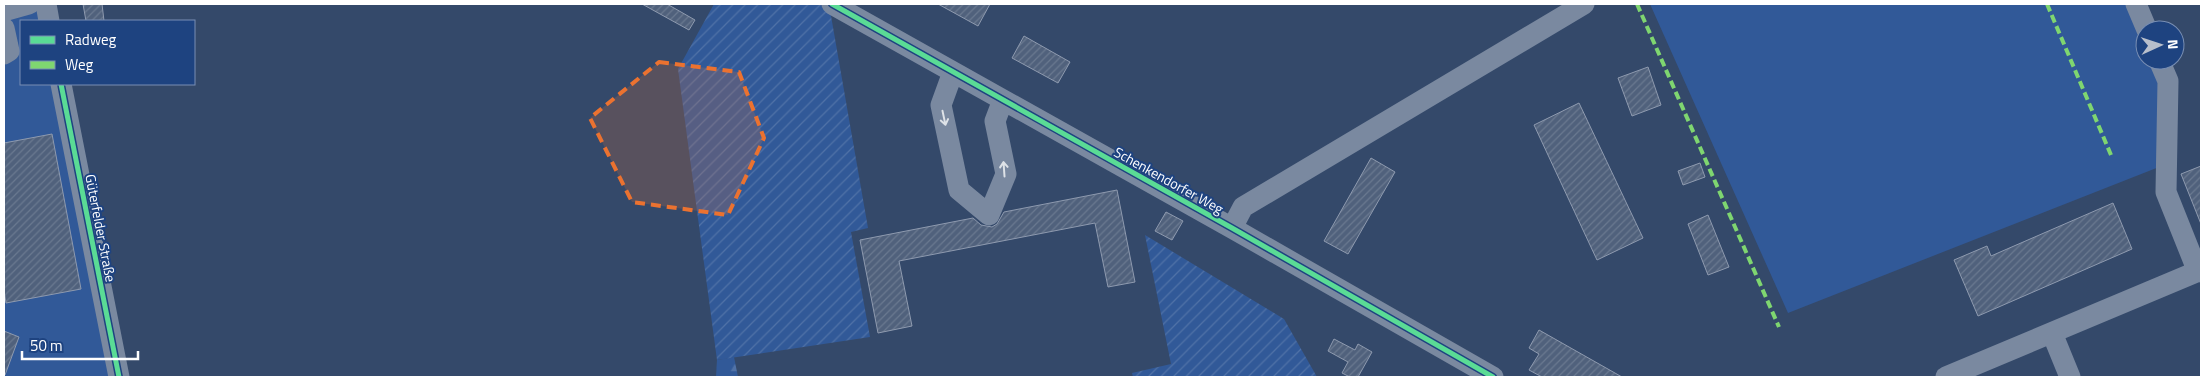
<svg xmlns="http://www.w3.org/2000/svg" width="2205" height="381" viewBox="0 0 2205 381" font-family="'Titillium Web',sans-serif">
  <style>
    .grass { fill: #315998 }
    .forest { fill: url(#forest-firs) }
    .garden { fill: url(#garden-furrows) }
    .building { fill: url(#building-hatch); stroke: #8e9aaf }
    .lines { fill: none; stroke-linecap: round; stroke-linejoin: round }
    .minor { stroke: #7a89a0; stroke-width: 21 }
    .quiet { stroke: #7fd670; stroke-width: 4; stroke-dasharray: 8 4; stroke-linecap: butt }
    .cycleway-casing { stroke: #1e4380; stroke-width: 8 }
    .cycleway { stroke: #5adb95; stroke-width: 5 }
    .oneway { stroke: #dee2e7 }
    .marked { fill: #eb7230; fill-opacity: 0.2; stroke: #eb7230; stroke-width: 4; stroke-dasharray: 10 6; stroke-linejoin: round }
    .labels { text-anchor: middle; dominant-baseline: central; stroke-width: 4; stroke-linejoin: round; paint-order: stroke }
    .street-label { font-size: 14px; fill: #fff; stroke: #1e4380 }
  </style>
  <defs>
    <pattern id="forest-firs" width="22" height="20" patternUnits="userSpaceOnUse" patternTransform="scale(1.25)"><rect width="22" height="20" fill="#315998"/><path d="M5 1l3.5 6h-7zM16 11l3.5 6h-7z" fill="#5072a7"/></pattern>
    <pattern id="garden-furrows" width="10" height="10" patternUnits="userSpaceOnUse" patternTransform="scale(1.25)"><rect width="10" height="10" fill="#315998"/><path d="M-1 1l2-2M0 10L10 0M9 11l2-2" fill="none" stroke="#5072a7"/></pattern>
    <pattern id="building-hatch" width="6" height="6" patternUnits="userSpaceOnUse" patternTransform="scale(1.25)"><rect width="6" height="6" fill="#50617c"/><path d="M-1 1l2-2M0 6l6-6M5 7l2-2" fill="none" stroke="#6a7990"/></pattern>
  </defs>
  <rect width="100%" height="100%" fill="#34496a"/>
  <path class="grass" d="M4,4H45L48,21H21V84H59L115,377H4Z
    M1650,4H2126L2145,47V60H2150L2162,87L2159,167L1788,313Z"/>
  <path class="forest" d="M734,357L738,377H716L717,360Z"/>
  <path class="garden" d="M714,4H819L830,10L868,228L851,232L870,337L717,360L678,69Z
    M1145,235L1284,319L1317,377H1133L1132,373L1171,364Z"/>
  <path class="building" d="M83,4H102L104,21H86Z
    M642,4H667L695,20L689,30Z
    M938,4H990L978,26Z
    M1024,36L1070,62L1058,83L1012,58Z
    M1648,67L1661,105L1632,116L1618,78Z
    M1579,103L1643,238L1597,260L1534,125Z
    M52,134L81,289L6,303L4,290V143Z
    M1371,158L1395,172L1348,254L1324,241Z
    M1700,163L1705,177L1683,185L1678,171Z
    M2201,166V224L2181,174Z
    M1117,190L1135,282L1108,287L1095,223L899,261L912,326L878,333L860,240L973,218L981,225L992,227L997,224L1004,212Z
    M2113,203L2132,249L1978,316L1954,260L1987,246L1991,256Z
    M1166,212L1183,221L1172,240L1155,231Z
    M1708,215L1729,267L1708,275L1688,224Z
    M1539,330L1622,377H1542L1529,370L1539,354L1529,348Z
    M4,331L19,337L5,375L4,374Z
    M1334,339L1355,350L1358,344L1372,352L1358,377H1350L1342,373L1348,362L1328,351Z"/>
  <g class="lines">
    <path class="minor" d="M46,4L49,21
      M832,4L1232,228L1493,377
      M2136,4L2147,30
      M4,11L29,4
      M4,28L9,51L4,54
      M2159,60L2168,81L2166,192L2198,272
      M953,72L941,105L959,190L989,215L1006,174L995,121L1003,100
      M61,84L119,377
      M1232,228L1243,207L1584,4
      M2052,333L2070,377
      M1946,377L2201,270"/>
    <path class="quiet" d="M1637,4L1779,327
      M2047,4L2111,155"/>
    <g class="cycleway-casing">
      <path id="cycleway" d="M832,4L1232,228L1493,377
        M61,84L119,377"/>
    </g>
    <use href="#cycleway" class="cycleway"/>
  </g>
  <defs><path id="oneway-shaft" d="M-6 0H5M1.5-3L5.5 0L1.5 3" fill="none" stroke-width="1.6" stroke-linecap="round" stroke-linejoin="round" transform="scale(1.25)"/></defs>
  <g class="oneway">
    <use href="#oneway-shaft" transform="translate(944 118) rotate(78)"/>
    <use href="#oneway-shaft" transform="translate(1004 169) rotate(-94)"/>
  </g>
  <path class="marked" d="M659,62L739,72L764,138L728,215L632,202L590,118Z"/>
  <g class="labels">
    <g class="street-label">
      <text transform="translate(1169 180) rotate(29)">Schenkendorfer Weg</text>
      <text transform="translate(101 228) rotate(79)">Güterfelder Straße</text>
    </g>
  </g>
  <rect width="2205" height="381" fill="none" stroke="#ffffff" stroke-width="10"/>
  <rect x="20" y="20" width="175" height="65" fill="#1e4380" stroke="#788eb3"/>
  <rect x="30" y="36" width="25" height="8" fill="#5adb95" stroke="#788eb3"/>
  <text x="65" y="45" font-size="15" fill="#ffffff">Radweg</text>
  <rect x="30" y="61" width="25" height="8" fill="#7fd670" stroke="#788eb3"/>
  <text x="65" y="70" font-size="15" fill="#ffffff">Weg</text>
  <g transform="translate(2160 45) rotate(87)"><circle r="24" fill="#1e4380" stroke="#788eb3"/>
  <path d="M0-4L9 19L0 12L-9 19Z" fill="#b8bfcb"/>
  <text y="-8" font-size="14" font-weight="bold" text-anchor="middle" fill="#ffffff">N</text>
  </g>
  <path d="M22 351v8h116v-8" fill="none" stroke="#ffffff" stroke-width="2.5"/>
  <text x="30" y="351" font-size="15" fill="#ffffff" stroke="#1e4380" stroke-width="4" paint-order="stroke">50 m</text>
</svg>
